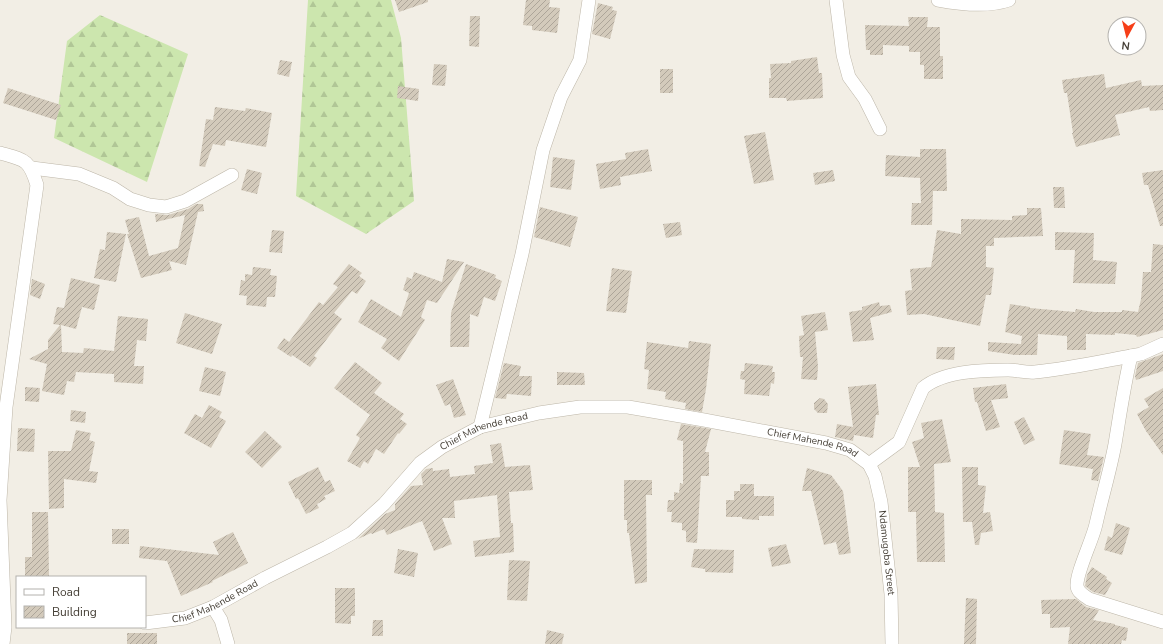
<svg xmlns="http://www.w3.org/2000/svg" width="1163" height="644" viewBox="0 0 1163 644" font-family="'Nunito Sans',sans-serif">
  <style>
    .forest { fill: url(#forest-firs) }
    .building { fill: url(#building-hatch) }
    .lines { fill: none; stroke-linecap: round; stroke-linejoin: round }
    .street-casing { stroke: #bdb6a8; stroke-width: 14 }
    .street { stroke: #fff; stroke-width: 13 }
    .labels { text-anchor: middle; dominant-baseline: central; stroke-width: 3.5; stroke-linejoin: round; paint-order: stroke }
    .street-label { font-size: 10px; fill: #443e35; stroke: #fff }
  </style>
  <defs>
    <pattern id="forest-firs" width="22" height="20" patternUnits="userSpaceOnUse"><rect width="22" height="20" fill="#cce6ae"/><path d="M5 1l3.5 6h-7zM16 11l3.5 6h-7z" fill="#b0c696"/></pattern>
    <pattern id="building-hatch" width="6" height="6" patternUnits="userSpaceOnUse"><rect width="6" height="6" fill="#d3cabb"/><path d="M-1 1l2-2M0 6l6-6M5 7l2-2" fill="none" stroke="#ada599"/></pattern>
  </defs>
  <rect width="100%" height="100%" fill="#f2eee5"/>
  <path class="forest" d="M308,0H391L401,38L414,201L366,234L296,196Z
    M100,15L188,54L147,182L54,138L67,41Z"/>
  <path class="building" d="M395,0H428V2L399,12Z
    M526,0H550L549,7L560,8L557,33L532,30V26L523,25Z
    M598,3L613,7L612,10L617,11L610,39L592,34Z
    M470,16H480L479,47L469,46Z
    M908,17H928L927,27H940V56H943V79H924V65H920V52H909V46L883,45V55H870V50H866L865,25L909,26Z
    M817,57L819,73H822L823,98L787,101L786,98H769V78H771L770,64L791,63V61Z
    M280,60L292,62L289,77L277,74Z
    M434,64L447,65L445,86L432,85Z
    M660,69H673V93H660Z
    M1104,74L1106,88L1141,80L1142,86L1163,85V110L1150,111L1149,107L1115,115L1120,135L1076,147L1072,133H1073L1067,93H1064L1062,80Z
    M398,86L419,89L418,101L397,98Z
    M8,88L61,105L56,120L3,103Z
    M215,107L245,111L246,108L272,113L266,147L226,140L225,146L213,144L205,167L199,166L206,119L213,120Z
    M765,132L774,180L754,184L744,136Z
    M648,149L652,171L620,177L621,185L600,189L596,164L626,159L625,153Z
    M920,149H946L947,191H933L932,225H911L912,203H921L920,178L885,176L886,155L920,157Z
    M553,157L575,160L571,190L550,187Z
    M247,169L262,173L257,194L241,190Z
    M833,170L835,181L815,185L813,173Z
    M1163,170V226H1160L1148,185H1144L1142,173Z
    M1053,187H1064L1065,208H1054Z
    M196,204H203L204,211L198,212L186,265L169,261L172,270L141,278L127,234H129L125,220L139,217L149,256L178,248L185,215L156,222L155,214L168,215L188,209Z
    M540,207L578,217L570,247L534,237Z
    M1027,208H1041L1043,236L994,238V246H986V267L994,268L991,295H986L980,326L924,314L907,315L905,291L912,290L910,269L931,267L937,230L961,234V219L1012,220V216L1027,215Z
    M680,222L682,235L666,238L663,224Z
    M272,230L284,231L282,253L269,252Z
    M107,232L126,234L116,282L94,278L100,249L105,250Z
    M1055,232L1094,233L1093,260L1117,262L1115,284L1073,283L1075,250H1055Z
    M1153,244L1163,245V330L1137,337L1136,335L1115,333V335L1086,334V350H1067V336L1038,334L1037,355H1015L988,351V342L1021,344L1022,336L1005,332L1010,304L1030,307V308L1075,312L1076,309L1094,312H1122V310L1138,312L1141,299L1143,272H1151Z
    M447,259L464,262L437,303L427,300L421,317L425,320L399,361L381,348L387,339L358,322L371,299L401,317L409,293L403,290L407,277L412,279L414,272L442,282Z
    M349,264L362,273L359,276L366,281L357,294L352,291L334,313L342,319L314,356L317,358L310,367L292,355L291,357L277,348L284,338L289,342L319,302L323,305L338,287L333,284Z
    M466,264L496,275L495,278L502,281L495,301L484,297L478,317L470,314L469,347H450L451,313Z
    M253,267L271,269L270,275L277,276L275,297H267L266,307L246,305L247,296L239,295L241,280L245,281V274L252,275Z
    M612,268L632,271L626,313L606,311Z
    M71,278L100,285L94,310L82,307L76,329L61,325L62,352L83,353L84,348L114,351L118,316L148,319L146,341L137,340L134,366H144L143,384L114,382V374L76,372L74,382L67,381L64,395L42,391L47,364L29,359L48,349V340L60,325L53,324L57,307L64,308Z
    M32,279L45,284L40,299L30,295Z
    M879,302L880,306L890,305L892,312L870,318L874,340L853,342L849,312L862,310V307Z
    M825,312L828,330L815,332L818,367L817,380L801,379L803,357H800L799,336L804,335L801,316Z
    M185,313L222,324L212,354L176,343Z
    M689,341L711,344L706,389L702,412L685,409L686,403L665,399L666,392L647,389L649,370L644,369L647,342L688,348Z
    M937,347H955L954,360L936,359Z
    M1163,354V371L1136,380L1135,376L1138,363Z
    M355,362L382,383L374,393L404,414L400,419L407,424L399,434L398,433L384,454L376,449L368,464L364,461L360,468L347,461L360,438L356,435L370,415L334,388Z
    M504,363L521,366L519,376H532L531,396L507,394L506,399L495,398Z
    M745,363L773,366L772,372H775L774,384L771,383L769,396L744,394L745,380L740,379L741,371H744Z
    M205,367L226,372L220,396L199,391Z
    M557,372L584,373L585,385H557Z
    M453,379L466,415L454,418L450,404L445,406L436,385Z
    M876,384L879,415H876L873,438L854,435L853,441L835,437L837,424L853,427L848,387Z
    M1006,384L1008,398L991,400L1000,427L986,431L977,402H975L973,388Z
    M25,387L40,388L39,402L25,401Z
    M1163,388V455L1146,431L1137,414L1149,407L1144,399Z
    M820,398L824,399L828,404L827,413H818L814,409V403Z
    M209,405L222,412L219,417L226,421L211,448L184,433L195,414L202,418Z
    M71,410L86,412L85,423L70,421Z
    M1024,417L1035,440L1024,445L1014,422Z
    M942,419L951,462L934,464L935,512L944,513L945,562H917L916,512H908V467H920L912,442L924,438L921,423Z
    M681,424L711,429L705,452H709V476H701L697,543L686,542V531L682,530V523L671,522L672,512H667L668,500H674V492L679,493L680,483L683,484V441L677,440Z
    M18,428L35,429L34,452L17,451Z
    M76,430L91,433L89,440L95,442L89,471L98,472L96,483L64,479V508L49,509L48,451H71Z
    M1064,430L1091,434L1087,455L1104,457L1098,481L1091,480L1093,469L1059,464Z
    M265,431L282,447L262,468L245,452Z
    M501,443L505,467L530,465L533,490L509,492L511,523H513L514,552L475,557L473,541L500,537L497,495L454,501L455,518H442L452,544L434,551L422,521L387,535L384,529L372,534L371,533L358,539L385,514L395,510V504L411,486L423,485L421,474L426,469L433,468V471L449,469L450,477L475,474L474,466L493,463L490,445Z
    M318,467L325,482L330,480L335,491L324,496L326,499L317,504L319,508L306,514L298,498L296,499L288,482Z
    M962,467H978V485L986,486L983,513L990,512L993,531L981,533L979,545H975L972,522H963Z
    M807,468L831,475L843,491L851,553L839,555L836,542L824,545L811,491H802Z
    M624,480H652V495H646L647,582L635,584L629,533H627V520H624Z
    M740,484H754V496H774V516H759V520L742,519V517H726V500H734V491H740Z
    M32,512H48L49,577H25V557H32Z
    M1116,523L1130,528L1122,555L1104,550L1108,536L1112,538Z
    M112,529H129V544H112Z
    M233,532L248,563L212,581L213,582L181,596L167,561L139,558L140,546L219,555L213,542Z
    M786,544L791,563L772,567L768,548Z
    M398,549L418,553L414,577L394,573Z
    M694,549L734,550L733,573L705,572V569L691,567Z
    M509,560L530,561L527,601L507,600Z
    M1092,567L1107,577L1106,579L1112,583L1105,595L1093,592L1085,586L1087,575Z
    M335,588H355V616H351V624L335,623Z
    M966,598L977,599L976,644H964Z
    M1076,599L1086,607L1099,610L1093,620L1115,624V625L1128,628L1126,641L1122,640L1121,644H1068L1070,627L1050,628V614H1042L1041,600Z
    M373,620H383V636H372Z
    M547,630L564,634L562,644H545Z
    M127,633H157V644H127Z"/>
  <g class="lines">
    <g class="street-casing">
      <g id="street">
        <path d="M836,0L843,55L849,77L865,99L880,129"/>
        <path d="M938,0C959,4 989,7 1009,0"/>
        <path d="M0,153C25,160 29,159 37,185L6,407L0,500L5,627L3,644"/>
        <path d="M32,168L79,174L113,188L130,199L149,205L166,207L185,201L232,175"/>
        <path d="M1131,356C1124,385 1120,414 1115,444C1110,471 1102,497 1096,524C1093,539 1076,573 1077,586C1078,593 1084,595 1089,599L1163,622"/>
        <path d="M480,427L522,254L543,150L561,97L580,60L589,0"/>
        <path d="M869,464L899,442L923,388C943,371 982,370 1008,370C1017,370 1026,373 1035,372C1067,369 1099,362 1131,356L1141,354L1163,344"/>
        <path d="M213,607L221,620L228,644"/>
        <path id="s1" d="M145,623L185,618L213,607L265,578L327,547L352,533L384,504L420,463L442,447L480,427L539,413L580,407H628L704,420L826,443L850,450L869,464L875,476L881,502L891,594L892,644"/>
      </g>
    </g>
    <use href="#street" class="street"/>
  </g>
  <g class="labels">
    <g class="street-label">
      <text stroke="none"><textPath href="#s1" startOffset="398">Chief Mahende Road</textPath></text>
      <text stroke="none"><textPath href="#s1" startOffset="734">Chief Mahende Road</textPath></text>
      <text stroke="none"><textPath href="#s1" startOffset="887">Ndamugoba Street</textPath></text>
      <text stroke="none"><textPath href="#s1" startOffset="74">Chief Mahende Road</textPath></text>
    </g>
  </g>
  <rect x="16" y="576" width="130" height="52" fill="#ffffff" stroke="#b4b2ae"/>
  <rect x="24" y="589" width="20" height="6" fill="#ffffff" stroke="#b4b2ae"/>
  <text x="52" y="596" font-size="12" fill="#443e35">Road</text>
  <rect x="24" y="606" width="20" height="12" fill="url(#building-hatch)" stroke="#b4b2ae"/>
  <text x="52" y="616" font-size="12" fill="#443e35">Building</text>
  <g transform="translate(1127 36) rotate(187)"><circle r="19" fill="#ffffff" stroke="#b4b2ae"/>
  <path d="M0-3L7 15L0 10L-7 15Z" fill="#f63e18"/>
  <text y="-6" font-size="11" font-weight="bold" text-anchor="middle" fill="#443e35">N</text>
  </g>
</svg>
